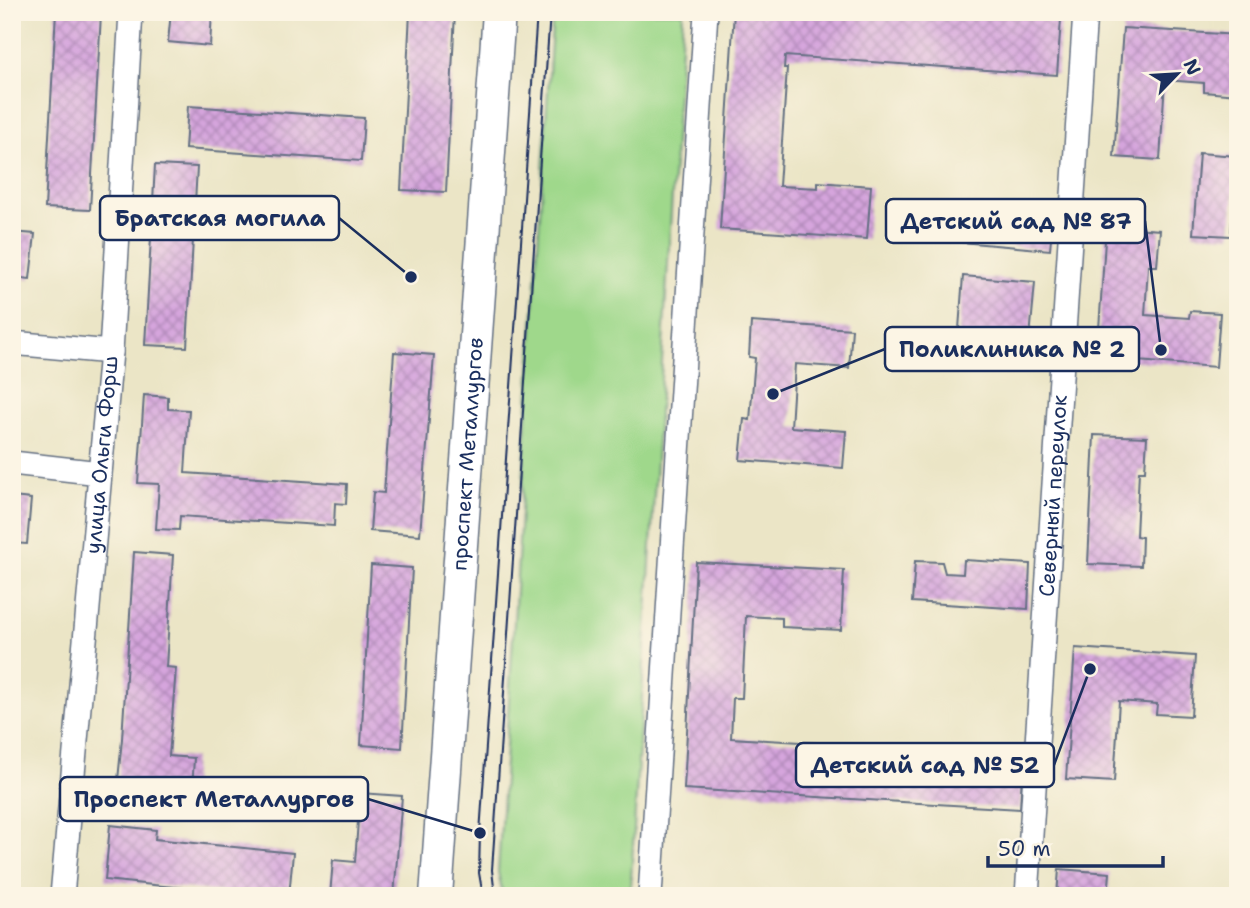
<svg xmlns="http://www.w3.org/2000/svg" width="1250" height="908" viewBox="0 0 1250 908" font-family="'Shantell Sans',sans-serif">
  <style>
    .park { fill: #9fd88b; stroke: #5d8474; stroke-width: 2 }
    .building { fill: url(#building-cross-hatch) }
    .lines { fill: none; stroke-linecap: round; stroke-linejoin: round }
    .minor-casing { stroke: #646f82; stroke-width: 26 }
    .secondary-casing { stroke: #646f82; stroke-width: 35 }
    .minor { stroke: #fff; stroke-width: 23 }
    .secondary { stroke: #fff; stroke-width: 32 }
    .tram { stroke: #1b2f5e; stroke-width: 2 }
    .labels { text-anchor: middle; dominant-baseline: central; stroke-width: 6; stroke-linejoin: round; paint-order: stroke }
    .street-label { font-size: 21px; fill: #1b2f5e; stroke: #fcf5e5 }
    .leader { fill: none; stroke: #1b2f5e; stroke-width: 2.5 }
    .callout-dot { fill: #1b2f5e; stroke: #fcf5e5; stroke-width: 2.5 }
    .callout { fill: #fcf5e5; stroke: #1b2f5e; stroke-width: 2.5 }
    .callout-label { font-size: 23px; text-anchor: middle; font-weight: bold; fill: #1b2f5e }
  </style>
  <defs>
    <pattern id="building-cross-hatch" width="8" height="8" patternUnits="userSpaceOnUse" patternTransform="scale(1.75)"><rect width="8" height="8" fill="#d6a5dd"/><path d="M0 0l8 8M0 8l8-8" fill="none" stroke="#ad87b6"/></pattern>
  </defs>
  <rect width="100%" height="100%" fill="#fcf5e5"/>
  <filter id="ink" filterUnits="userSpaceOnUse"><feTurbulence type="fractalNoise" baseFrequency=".0143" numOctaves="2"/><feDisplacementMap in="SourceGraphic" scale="14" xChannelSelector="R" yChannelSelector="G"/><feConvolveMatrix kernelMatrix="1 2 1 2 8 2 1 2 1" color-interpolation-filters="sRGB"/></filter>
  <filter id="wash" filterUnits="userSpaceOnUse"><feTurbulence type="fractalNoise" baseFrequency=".00686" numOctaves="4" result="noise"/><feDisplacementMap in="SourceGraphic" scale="28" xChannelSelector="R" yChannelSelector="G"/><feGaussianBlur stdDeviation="1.57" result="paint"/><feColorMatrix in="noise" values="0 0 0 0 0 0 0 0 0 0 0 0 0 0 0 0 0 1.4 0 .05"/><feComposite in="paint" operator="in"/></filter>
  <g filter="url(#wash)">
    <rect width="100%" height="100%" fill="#ebe5c6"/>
    <path class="park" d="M553,12H683L630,896H503L498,872Z"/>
    <g id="blocks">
      <path class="building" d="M56,12L101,14L90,210L45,208Z
        M171,12H212L210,46L168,42Z
        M410,12H455L446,192L401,190Z
        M734,12H980L1061,19L1057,75L785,56L784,68H787L779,186L818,188V182L871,186L867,239L720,229Z
        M1123,28L1238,35L1237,95L1204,92V83L1165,80L1160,160L1114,157Z
        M188,106L364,118L361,161L185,149Z
        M1199,153L1236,156L1231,236L1193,234Z
        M155,165L197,167L187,347L145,345Z
        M930,205L1053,216L1050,250L927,239Z
        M1106,226L1160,230L1157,266H1148L1145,315L1189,318L1190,311L1220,313L1216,367L1097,358Z
        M12,232L35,234L30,279L12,277Z
        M963,276L1035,282L1029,349L958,342Z
        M751,322L852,329L849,368L795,364L791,427L846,431L843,468L740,460L744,419L750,420L755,358L749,357Z
        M394,352L434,355L420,535L370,531L373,492L384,493Z
        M144,395L168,397V409L189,410L185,473L347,484L346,504L335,503L334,526L180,516L179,530L156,529L159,484L138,483Z
        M1094,435L1147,437L1145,471H1139L1136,536L1142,537L1141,566L1088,564Z
        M12,497L31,499L27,544L12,543Z
        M134,552L173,555L166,667L176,668L169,756L194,758L191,806L116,801L122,739Z
        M964,560L1030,564L1028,609L912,602L915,561L942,562L945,573L963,574Z
        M696,562L844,570L841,630L782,627V618L746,616L742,698H733L731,738L1023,755L1020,809L684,789Z
        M371,565L412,568L402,748L361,745Z
        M1075,648L1195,656L1191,716L1156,714L1157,704L1119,701L1114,782L1066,779Z
        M360,793L402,796L394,896H330L333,860L355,862Z
        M110,825L156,830L155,839L293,853L289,896H261L105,880Z
        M1059,869L1110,873L1108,896H1057Z"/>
    </g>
  </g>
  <g filter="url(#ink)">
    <use href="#blocks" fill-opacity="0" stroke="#646f82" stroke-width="2"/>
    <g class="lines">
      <g class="minor-casing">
        <g id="minor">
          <path d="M12,343L111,352"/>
          <path d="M12,463L100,473"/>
          <path id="s1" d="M62,896L111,352L131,12"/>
          <path d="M650,896L706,12"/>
          <path id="s2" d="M1027,896L1085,12"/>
        </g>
      </g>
      <g class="secondary-casing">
        <g id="secondary">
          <path id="s3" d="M436,896L499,12"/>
        </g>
      </g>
      <use href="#minor" class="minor"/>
      <use href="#secondary" class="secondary"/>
      <path class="tram" d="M483,896L479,873L480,833L537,12
        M495,896L492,870L550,12"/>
    </g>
  </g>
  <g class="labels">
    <g class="street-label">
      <text stroke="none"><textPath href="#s1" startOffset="443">улица Ольги Форш</textPath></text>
      <text stroke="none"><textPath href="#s3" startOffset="443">проспект Металлургов</textPath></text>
      <text stroke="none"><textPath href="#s2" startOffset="401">Северный переулок</textPath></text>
    </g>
  </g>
  <path class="leader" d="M411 277L339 218M1161 350L1145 221M773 394L885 349M1090 669L1054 765M480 833L368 799"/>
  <g class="callout-dot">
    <circle cx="411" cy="277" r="7"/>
    <circle cx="1161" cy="350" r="7"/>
    <circle cx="773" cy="394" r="7"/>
    <circle cx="1090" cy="669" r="7"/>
    <circle cx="480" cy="833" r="7"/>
  </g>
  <g class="callout">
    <rect x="100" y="196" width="239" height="44" rx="7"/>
    <rect x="886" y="199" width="259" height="44" rx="7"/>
    <rect x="885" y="327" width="254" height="44" rx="7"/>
    <rect x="796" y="743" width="258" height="44" rx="7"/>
    <rect x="60" y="777" width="308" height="44" rx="7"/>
  </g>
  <g class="callout-label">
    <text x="220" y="226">Братская могила</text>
    <text x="1016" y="229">Детский сад № 87</text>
    <text x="1012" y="357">Поликлиника № 2</text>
    <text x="925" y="773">Детский сад № 52</text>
    <text x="214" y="807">Проспект Металлургов</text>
  </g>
  <rect width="1250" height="908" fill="none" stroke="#fcf5e5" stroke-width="42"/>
  <g transform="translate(1177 74) rotate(65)" stroke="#fcf5e5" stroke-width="5" paint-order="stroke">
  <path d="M0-5L12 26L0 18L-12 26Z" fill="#1b2f5e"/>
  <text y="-10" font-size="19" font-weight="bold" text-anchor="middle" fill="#1b2f5e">N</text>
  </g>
  <path d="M988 856v10h175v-10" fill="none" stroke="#1b2f5e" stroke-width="3.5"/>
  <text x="998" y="856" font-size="21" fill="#1b2f5e" stroke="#fcf5e5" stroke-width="5" paint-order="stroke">50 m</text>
</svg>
